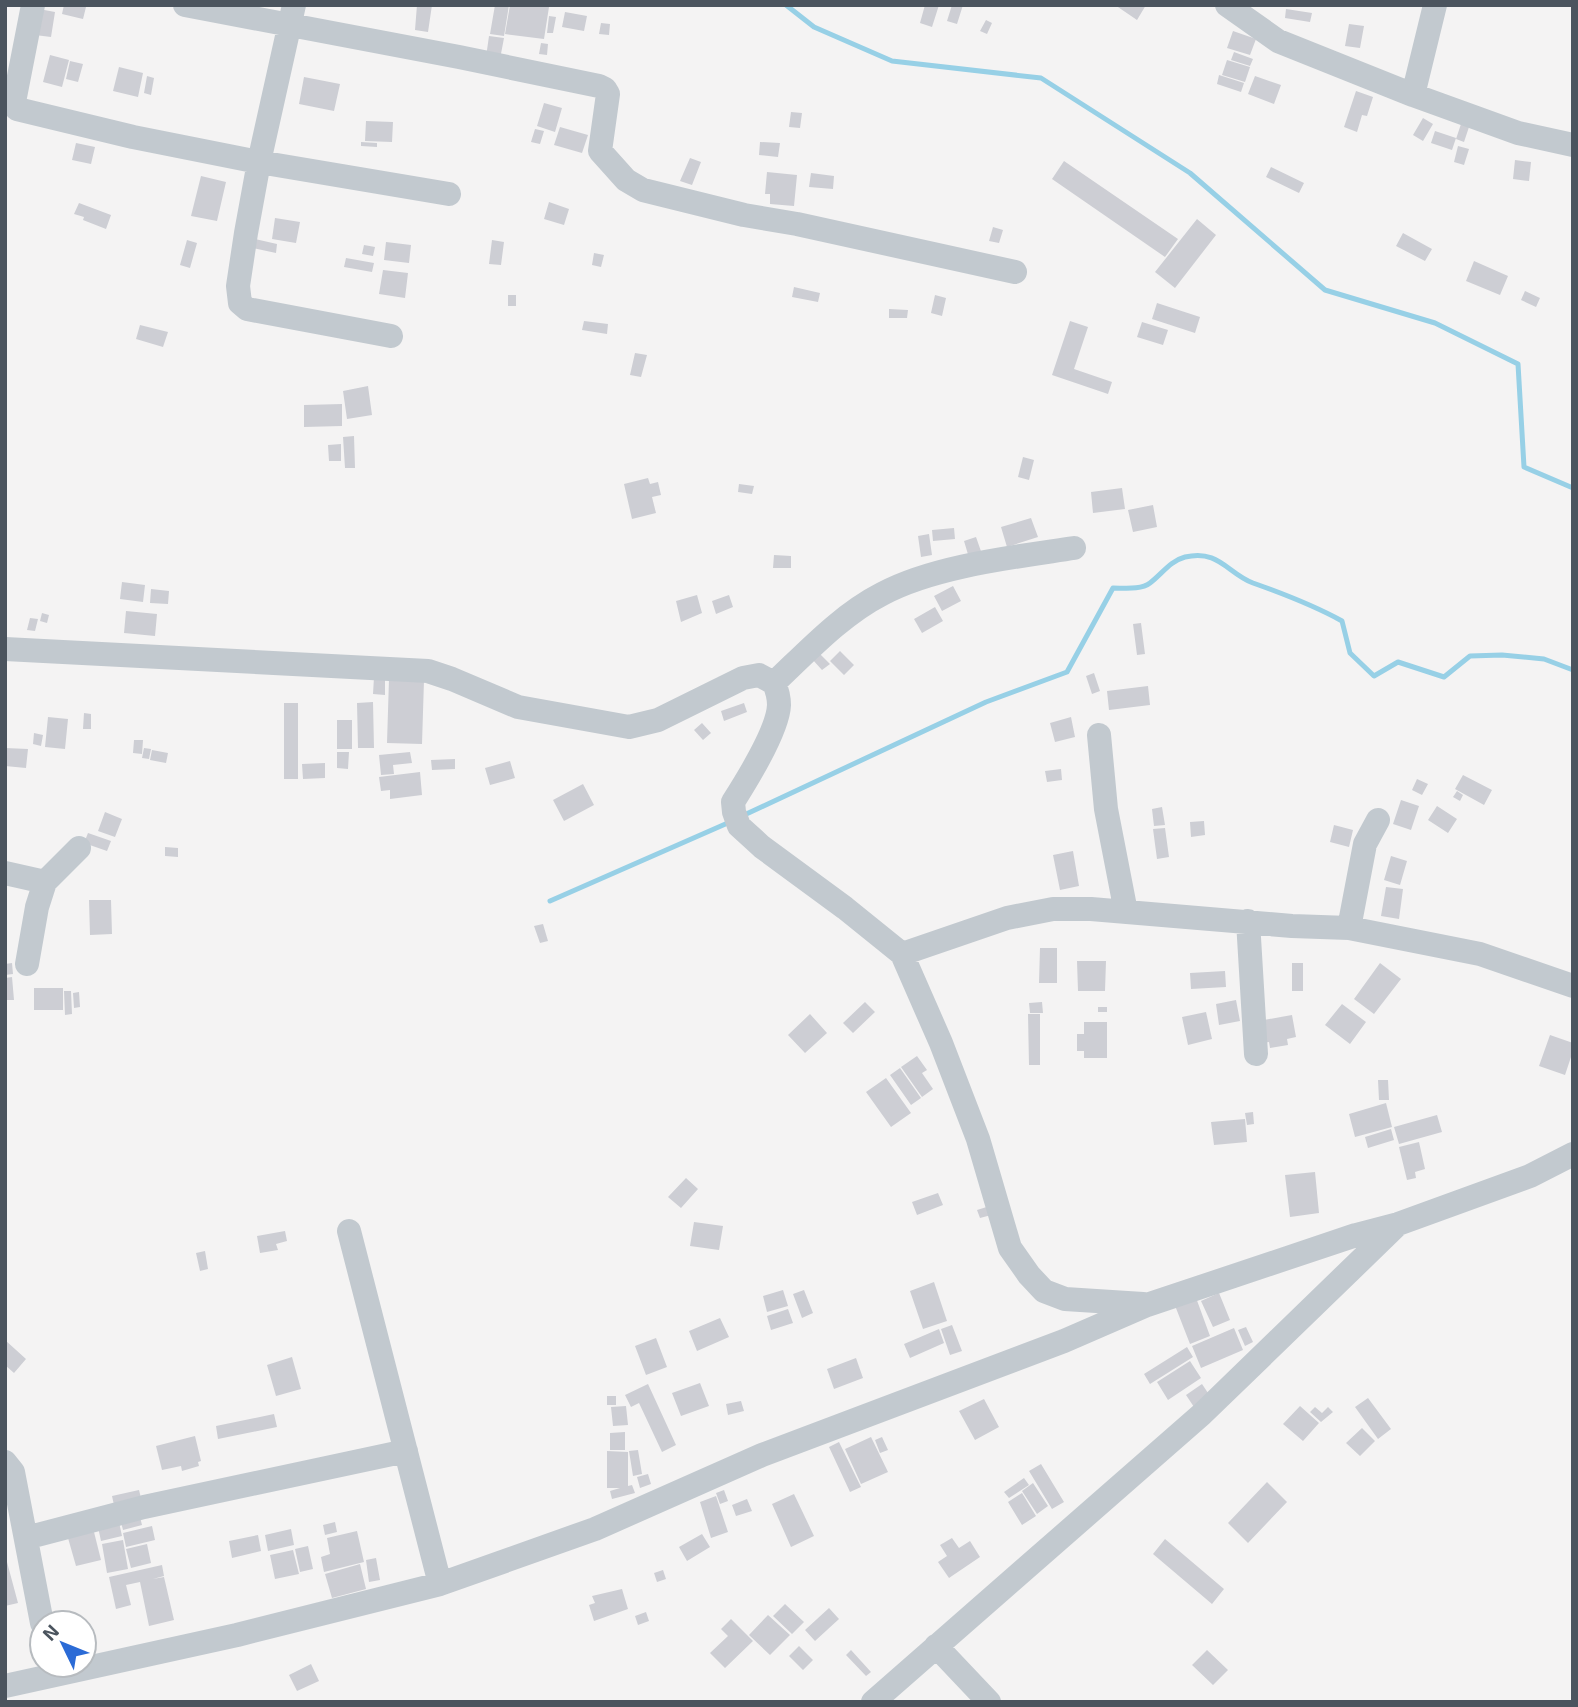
<svg xmlns="http://www.w3.org/2000/svg" width="1578" height="1707" viewBox="0 0 1578 1707" font-family="'Exo 2',sans-serif">
  <style>
    .lines { fill: none; stroke-linecap: round; stroke-linejoin: round }
    .stream { stroke: #97d0e6; stroke-width: 5 }
    .building { fill: #cdced4 }
    .minor { stroke: #c2c9cf; stroke-width: 24 }
  </style>
  <rect width="100%" height="100%" fill="#f4f3f3"/>
  <g class="lines">
    <path class="stream" d="M786,5L814,27L892,61L1041,78L1190,173L1325,290L1435,323L1518,364L1524,467L1573,488
      M742,816L986,702L1067,672L1113,588C1125,588 1141,590 1150,583C1162,574 1170,561 1185,557C1219,549 1227,573 1253,583C1284,594 1313,605 1342,621L1350,653L1374,676L1398,662L1444,677L1470,656L1502,655L1544,659L1573,670
      M550,901L730,822"/>
  </g>
  <path class="building" d="M64,5L86,7L83,19L62,14Z
    M417,5H432L428,32L415,30Z
    M495,5H509L504,36L490,34Z
    M510,5L549,7L544,39L505,34Z
    M925,5H939L932,27L920,23Z
    M952,5H963L957,24L947,21Z
    M1115,5H1146L1137,20Z
    M39,9L55,12L51,37L35,35Z
    M1286,9L1312,13L1310,22L1285,18Z
    M565,12L587,16L584,31L562,27Z
    M549,16L556,17L553,33H547Z
    M986,20L992,23L987,34L980,31Z
    M601,23L610,24L609,35L599,34Z
    M1349,24L1364,26L1360,48L1345,46Z
    M1233,31L1256,39L1250,55L1227,48Z
    M489,36L504,38L500,59L486,57Z
    M541,43L548,44L547,55L539,54Z
    M1234,52L1253,59L1250,66L1231,60Z
    M50,55L69,60L62,87L43,82Z
    M1227,60L1250,67L1245,82L1222,75Z
    M70,61L83,64L78,82L66,79Z
    M119,67L143,73L138,97L113,91Z
    M1219,75L1244,83L1241,92L1217,84Z
    M147,76L154,78L151,95L144,93Z
    M1255,76L1281,85L1274,104L1248,94Z
    M304,77L340,84L334,111L299,104Z
    M1356,91L1373,97L1367,116L1362,115L1357,132L1344,127Z
    M544,103L562,108L555,132L537,126Z
    M791,112L802,113L800,128L789,127Z
    M1423,118L1433,124L1423,141L1413,135Z
    M366,121L393,122L392,142L365,141Z
    M1462,121L1470,124L1464,142L1456,139Z
    M560,127L588,135L582,153L554,145Z
    M535,129L544,131L540,144L531,142Z
    M1435,131L1456,138L1452,150L1431,143Z
    M361,142L377,143V147L361,146Z
    M760,142L780,143L778,157L759,155Z
    M76,143L95,147L91,164L72,160Z
    M1458,146L1469,149L1464,165L1454,162Z
    M690,158L701,162L692,185L680,181Z
    M1515,160L1531,162L1529,181L1513,179Z
    M1064,161L1178,239L1165,257L1052,179Z
    M1271,167L1304,183L1299,193L1266,177Z
    M767,172L797,175L794,206L770,204V194H765Z
    M811,173L834,176L833,189L809,187Z
    M201,176L226,182L217,221L191,216Z
    M549,202L569,209L564,225L544,219Z
    M79,203L111,215L106,229L83,220L84,217L74,214Z
    M275,218L300,222L296,243L272,239Z
    M1197,219L1216,235L1175,288L1155,272Z
    M993,227L1003,230L999,243L989,241Z
    M1403,233L1432,249L1425,261L1396,246Z
    M255,239L277,244L276,253L253,248Z
    M187,240L197,243L190,268L180,265Z
    M492,240L504,242L501,265L489,264Z
    M386,242L411,245L409,263L384,260Z
    M364,245L375,247L373,256L362,254Z
    M594,253L604,255L601,267L592,265Z
    M346,258L374,263L372,272L344,267Z
    M1474,261L1508,276L1500,295L1466,281Z
    M383,270L408,273L405,298L379,294Z
    M794,287L820,293L818,302L792,297Z
    M1525,291L1540,298L1536,307L1521,300Z
    M508,295H516V306H508Z
    M935,295L946,298L942,316L931,313Z
    M1157,303L1200,317L1195,333L1152,319Z
    M889,309L908,310L907,318H889Z
    M584,321L608,324L607,334L582,330Z
    M1070,321L1088,327L1074,369L1112,382L1108,394L1052,375Z
    M1142,322L1168,330L1163,345L1137,337Z
    M140,325L168,332L163,347L136,339Z
    M635,353L647,355L641,377L630,375Z
    M368,386L372,415L347,419L343,391Z
    M342,404V426L304,427V405Z
    M354,436L355,468H345L343,437Z
    M341,444V461H329L328,445Z
    M1023,457L1034,460L1029,480L1018,477Z
    M648,478L650,484L658,482L661,495L652,497L656,513L632,519L624,484Z
    M739,484L754,486L752,494L738,492Z
    M1122,488L1125,509L1093,513L1091,492Z
    M1153,505L1157,527L1133,532L1128,510Z
    M1031,518L1038,537L1007,547L1001,527Z
    M954,528L955,539L933,541L932,530Z
    M929,534L932,555L921,557L918,536Z
    M976,537L983,557L970,561L964,541Z
    M774,555L791,556V568H773Z
    M122,582L145,585L143,602L120,599Z
    M953,586L961,601L942,611L934,596Z
    M151,589L169,591L168,604L150,603Z
    M697,595L702,613L681,622L676,601Z
    M729,595L733,607L716,614L712,601Z
    M935,607L943,621L922,633L914,619Z
    M126,611L157,614L155,636L124,633Z
    M42,613L49,615L47,623L40,621Z
    M30,618L38,619L35,631L27,630Z
    M1141,623L1145,654L1137,655L1133,624Z
    M840,651L854,665L844,675L830,661Z
    M819,653L830,664L822,670L812,659Z
    M1094,673L1100,691L1092,694L1086,676Z
    M374,677H385V695L373,694Z
    M389,679L424,680L422,744L387,743Z
    M1148,686L1150,705L1109,710L1107,691Z
    M373,702L374,748H358L357,703Z
    M284,703H298V779H284Z
    M744,703L747,712L724,721L721,711Z
    M84,713L91,714V729H83Z
    M48,717L68,719L65,749L45,747Z
    M1071,717L1075,737L1055,742L1050,723Z
    M337,720H352V749H337Z
    M702,723L711,733L703,740L694,730Z
    M34,733L43,735L41,746L33,744Z
    M134,740H143L142,754L133,753Z
    M5,748L28,749L26,768L5,766Z
    M144,748L151,749L149,759L142,758Z
    M152,750L168,753L166,763L150,760Z
    M337,752H349L348,769L337,768Z
    M410,752L412,763L393,765L394,774L381,775L379,755Z
    M455,759V769L432,770L431,760Z
    M510,761L515,778L490,785L485,768Z
    M325,763V778L303,779L302,764Z
    M1061,769L1062,780L1047,782L1045,771Z
    M420,772L422,795L390,799V790L381,791L379,777Z
    M1463,775L1492,790L1484,805L1455,789Z
    M1417,779L1428,784L1422,795L1412,790Z
    M583,784L594,805L564,821L553,800Z
    M1457,791L1463,795L1460,801L1453,797Z
    M1401,800L1419,806L1411,830L1393,824Z
    M1437,806L1457,819L1448,833L1428,820Z
    M1162,807L1165,825L1154,826L1152,809Z
    M105,812L122,819L115,837L98,831Z
    M1204,821L1205,835L1191,837L1190,822Z
    M1334,825L1353,830L1349,847L1330,842Z
    M1165,828L1169,857L1157,859L1153,829Z
    M88,833L111,841L107,851L84,843Z
    M165,847L178,848V857L165,856Z
    M1073,851L1079,886L1060,890L1053,855Z
    M1391,856L1407,861L1400,885L1384,880Z
    M1386,887L1403,889L1399,919L1381,916Z
    M89,900H111L112,934L90,935Z
    M543,924L548,941L540,943L534,926Z
    M1040,948H1057V983H1039Z
    M1077,961H1106L1105,991H1078Z
    M12,963L13,974L5,975V964Z
    M1292,963H1303V991H1292Z
    M1380,963L1401,979L1374,1014L1354,999Z
    M1225,971L1226,987L1191,989L1190,973Z
    M12,977L14,1000H5V978Z
    M34,988H63V1010H34Z
    M64,991H71L72,1014L65,1015Z
    M79,992L80,1007L74,1008L73,993Z
    M1236,1000L1240,1021L1219,1025L1216,1004Z
    M865,1002L875,1012L853,1033L843,1023Z
    M1042,1002L1043,1013H1030L1029,1003Z
    M1342,1004L1366,1022L1350,1044L1325,1025Z
    M1098,1007H1107V1012H1098Z
    M1206,1012L1212,1039L1188,1045L1182,1017Z
    M810,1014L827,1033L805,1053L788,1035Z
    M1028,1014H1040V1065H1029Z
    M1292,1015L1296,1037L1287,1039L1288,1045L1270,1048L1269,1042L1262,1043L1258,1021Z
    M1084,1022H1107V1058H1084V1051H1077V1034H1084Z
    M1550,1035L1573,1043V1051L1565,1075L1539,1066Z
    M917,1056L927,1070L922,1073L933,1089L922,1097L901,1067Z
    M900,1068L921,1098L911,1105L890,1075Z
    M886,1078L911,1113L891,1127L866,1092Z
    M1378,1080H1388L1389,1100H1379Z
    M1386,1103L1392,1127L1355,1137L1349,1114Z
    M1253,1112L1254,1124L1247,1125L1245,1113Z
    M1437,1115L1442,1132L1399,1144L1394,1127Z
    M1245,1119L1247,1142L1214,1145L1211,1122Z
    M1391,1129L1394,1140L1368,1148L1365,1137Z
    M1419,1142L1425,1169L1415,1172L1416,1178L1407,1180L1399,1147Z
    M1315,1172L1319,1213L1290,1217L1285,1175Z
    M686,1178L698,1189L681,1208L668,1197Z
    M938,1193L943,1205L917,1215L912,1202Z
    M993,1205L995,1214L980,1218L977,1210Z
    M694,1222L723,1226L719,1250L690,1246Z
    M285,1231L287,1241L276,1244L278,1250L260,1253L257,1236Z
    M205,1251L208,1269L200,1271L196,1253Z
    M934,1282L947,1321L923,1329L910,1291Z
    M783,1290L788,1306L767,1312L763,1296Z
    M804,1290L813,1313L802,1318L793,1294Z
    M1219,1293L1230,1320L1213,1327L1201,1301Z
    M1195,1295L1210,1336L1190,1344L1174,1303Z
    M788,1309L793,1323L771,1330L767,1316Z
    M720,1318L729,1337L697,1351L689,1331Z
    M952,1325L962,1351L950,1355L941,1329Z
    M1246,1327L1253,1342L1245,1346L1238,1330Z
    M1234,1328L1243,1350L1201,1368L1192,1346Z
    M939,1329L944,1343L910,1358L904,1344Z
    M656,1338L667,1367L646,1375L635,1346Z
    M5,1340L26,1359L14,1373L5,1365Z
    M1187,1347L1193,1357L1150,1384L1144,1374Z
    M292,1357L301,1389L276,1396L267,1365Z
    M856,1358L863,1378L834,1389L827,1369Z
    M1190,1361L1201,1378L1168,1400L1157,1382Z
    M700,1383L709,1406L681,1416L672,1393Z
    M648,1384L676,1445L662,1452L639,1403L631,1407L625,1395Z
    M1202,1384L1210,1396L1194,1407L1186,1395Z
    M607,1396H616V1405H607Z
    M1368,1398L1391,1429L1378,1439L1355,1407Z
    M984,1399L999,1427L975,1440L959,1411Z
    M741,1401L744,1411L728,1415L726,1404Z
    M626,1406L628,1425L613,1426L611,1407Z
    M1300,1406L1319,1423L1303,1441L1283,1424Z
    M1315,1407L1322,1413L1328,1407L1333,1412L1321,1422L1310,1412Z
    M274,1414L277,1427L218,1439L216,1426Z
    M1362,1428L1375,1441L1360,1456L1346,1443Z
    M625,1432V1450H610V1433Z
    M195,1436L201,1461L198,1462L199,1466L182,1471L181,1466L162,1470L156,1446Z
    M871,1437L888,1472L861,1484L845,1449Z
    M882,1437L888,1450L880,1453L875,1440Z
    M839,1442L861,1487L850,1492L829,1447Z
    M638,1450L642,1474L633,1476L629,1451Z
    M607,1451L628,1452V1486L632,1485L635,1493L612,1499L610,1491L620,1488H607Z
    M1041,1464L1064,1502L1052,1509L1029,1471Z
    M648,1474L651,1484L640,1488L637,1477Z
    M1024,1478L1029,1485L1009,1498L1004,1492Z
    M1267,1482L1287,1502L1248,1543L1228,1523Z
    M1033,1483L1048,1506L1037,1514L1022,1491Z
    M139,1490L141,1498L114,1505L112,1496Z
    M724,1490L728,1501L720,1504L716,1493Z
    M1022,1493L1036,1516L1022,1525L1008,1502Z
    M794,1494L814,1536L791,1547L772,1504Z
    M716,1496L728,1532L711,1538L700,1502Z
    M747,1499L752,1511L736,1516L732,1505Z
    M140,1517L142,1525L123,1530L121,1522Z
    M119,1522L122,1536L101,1541L98,1527Z
    M335,1522L337,1532L325,1535L323,1525Z
    M152,1526L155,1540L126,1547L123,1533Z
    M291,1529L294,1545L268,1551L265,1535Z
    M357,1531L364,1562L324,1572L321,1557L330,1554L327,1538Z
    M94,1532L101,1560L76,1566L68,1538Z
    M702,1534L710,1547L687,1561L679,1547Z
    M258,1535L261,1551L232,1558L229,1541Z
    M952,1538L959,1548L970,1541L980,1557L949,1578L938,1562L947,1556L940,1545Z
    M1165,1539L1224,1589L1212,1604L1153,1554Z
    M123,1540L128,1569L107,1573L102,1544Z
    M147,1544L151,1563L131,1568L126,1549Z
    M308,1546L313,1569L300,1572L295,1549Z
    M293,1550L299,1574L275,1579L270,1555Z
    M376,1558L380,1580L369,1582L366,1560Z
    M7,1562L18,1603L5,1606V1563Z
    M360,1564L366,1589L332,1598L325,1574Z
    M162,1565L164,1576L153,1579L164,1577L174,1620L149,1626L140,1582L126,1585L131,1605L116,1609L109,1577Z
    M663,1570L666,1579L657,1582L654,1573Z
    M622,1589L628,1609L594,1621L589,1605L595,1603L592,1596Z
    M785,1604L804,1622L792,1634L773,1616Z
    M829,1608L839,1619L815,1641L805,1630Z
    M646,1612L649,1621L638,1625L635,1616Z
    M768,1615L790,1635L770,1655L749,1635Z
    M731,1619L753,1641L725,1668L710,1653L728,1636L721,1629Z
    M799,1646L813,1660L803,1670L789,1656Z
    M851,1650L871,1672L866,1676L846,1655Z
    M1207,1650L1228,1670L1213,1685L1192,1665Z
    M311,1664L319,1681L297,1691L289,1675Z"/>
  <g class="lines">
    <path class="minor" d="M33,5L14,102V106L17,109L133,137L259,162L449,194
      M185,5L459,57L599,86L605,89L608,94L600,151L626,180L643,190L744,215L797,224L1015,272
      M294,5L259,162L246,233L238,286L240,303L247,309L391,336
      M1227,5L1278,41L1413,95L1518,133L1573,145
      M1413,95L1435,5
      M5,649L428,671L452,679L518,707L629,727L658,720L743,678L759,675L774,683C777,690 779,697 779,705C778,730 747,780 733,802L734,812L739,826L762,847L845,908L902,954L941,1043L978,1139L1010,1248L1029,1275L1044,1291L1065,1299L1143,1304
      M774,683C807,652 841,615 882,594C934,566 1015,557 1074,548
      M1099,735L1106,809L1126,912
      M5,873L45,882
      M1248,921L1256,1054
      M1349,928L1365,844L1378,820
      M902,954L1007,918L1053,909H1091L1292,926L1349,928L1480,954L1573,986
      M27,964L37,907L45,882L79,848
      M349,1231L440,1584
      M5,1462L13,1472L42,1623
      M26,1538L144,1507L406,1451
      M936,1646L989,1702
      M5,1686L237,1635L440,1584L595,1529L762,1455L1064,1341L1147,1305L1356,1235L1398,1224L1530,1176L1573,1154
      M873,1702L1202,1414L1395,1227"/>
  </g>
  <rect width="1578" height="1707" fill="none" stroke="#4b545e" stroke-width="14"/>
  <g transform="translate(63 1644) rotate(313)"><circle r="33" fill="#ffffff" stroke="#b7bbbf" stroke-width="2"/>
  <path d="M0-5L12 26L0 18L-12 26Z" fill="#2b6bd6"/>
  <text y="-10" font-size="19" font-weight="bold" text-anchor="middle" fill="#4b545e">N</text>
  </g>
</svg>
